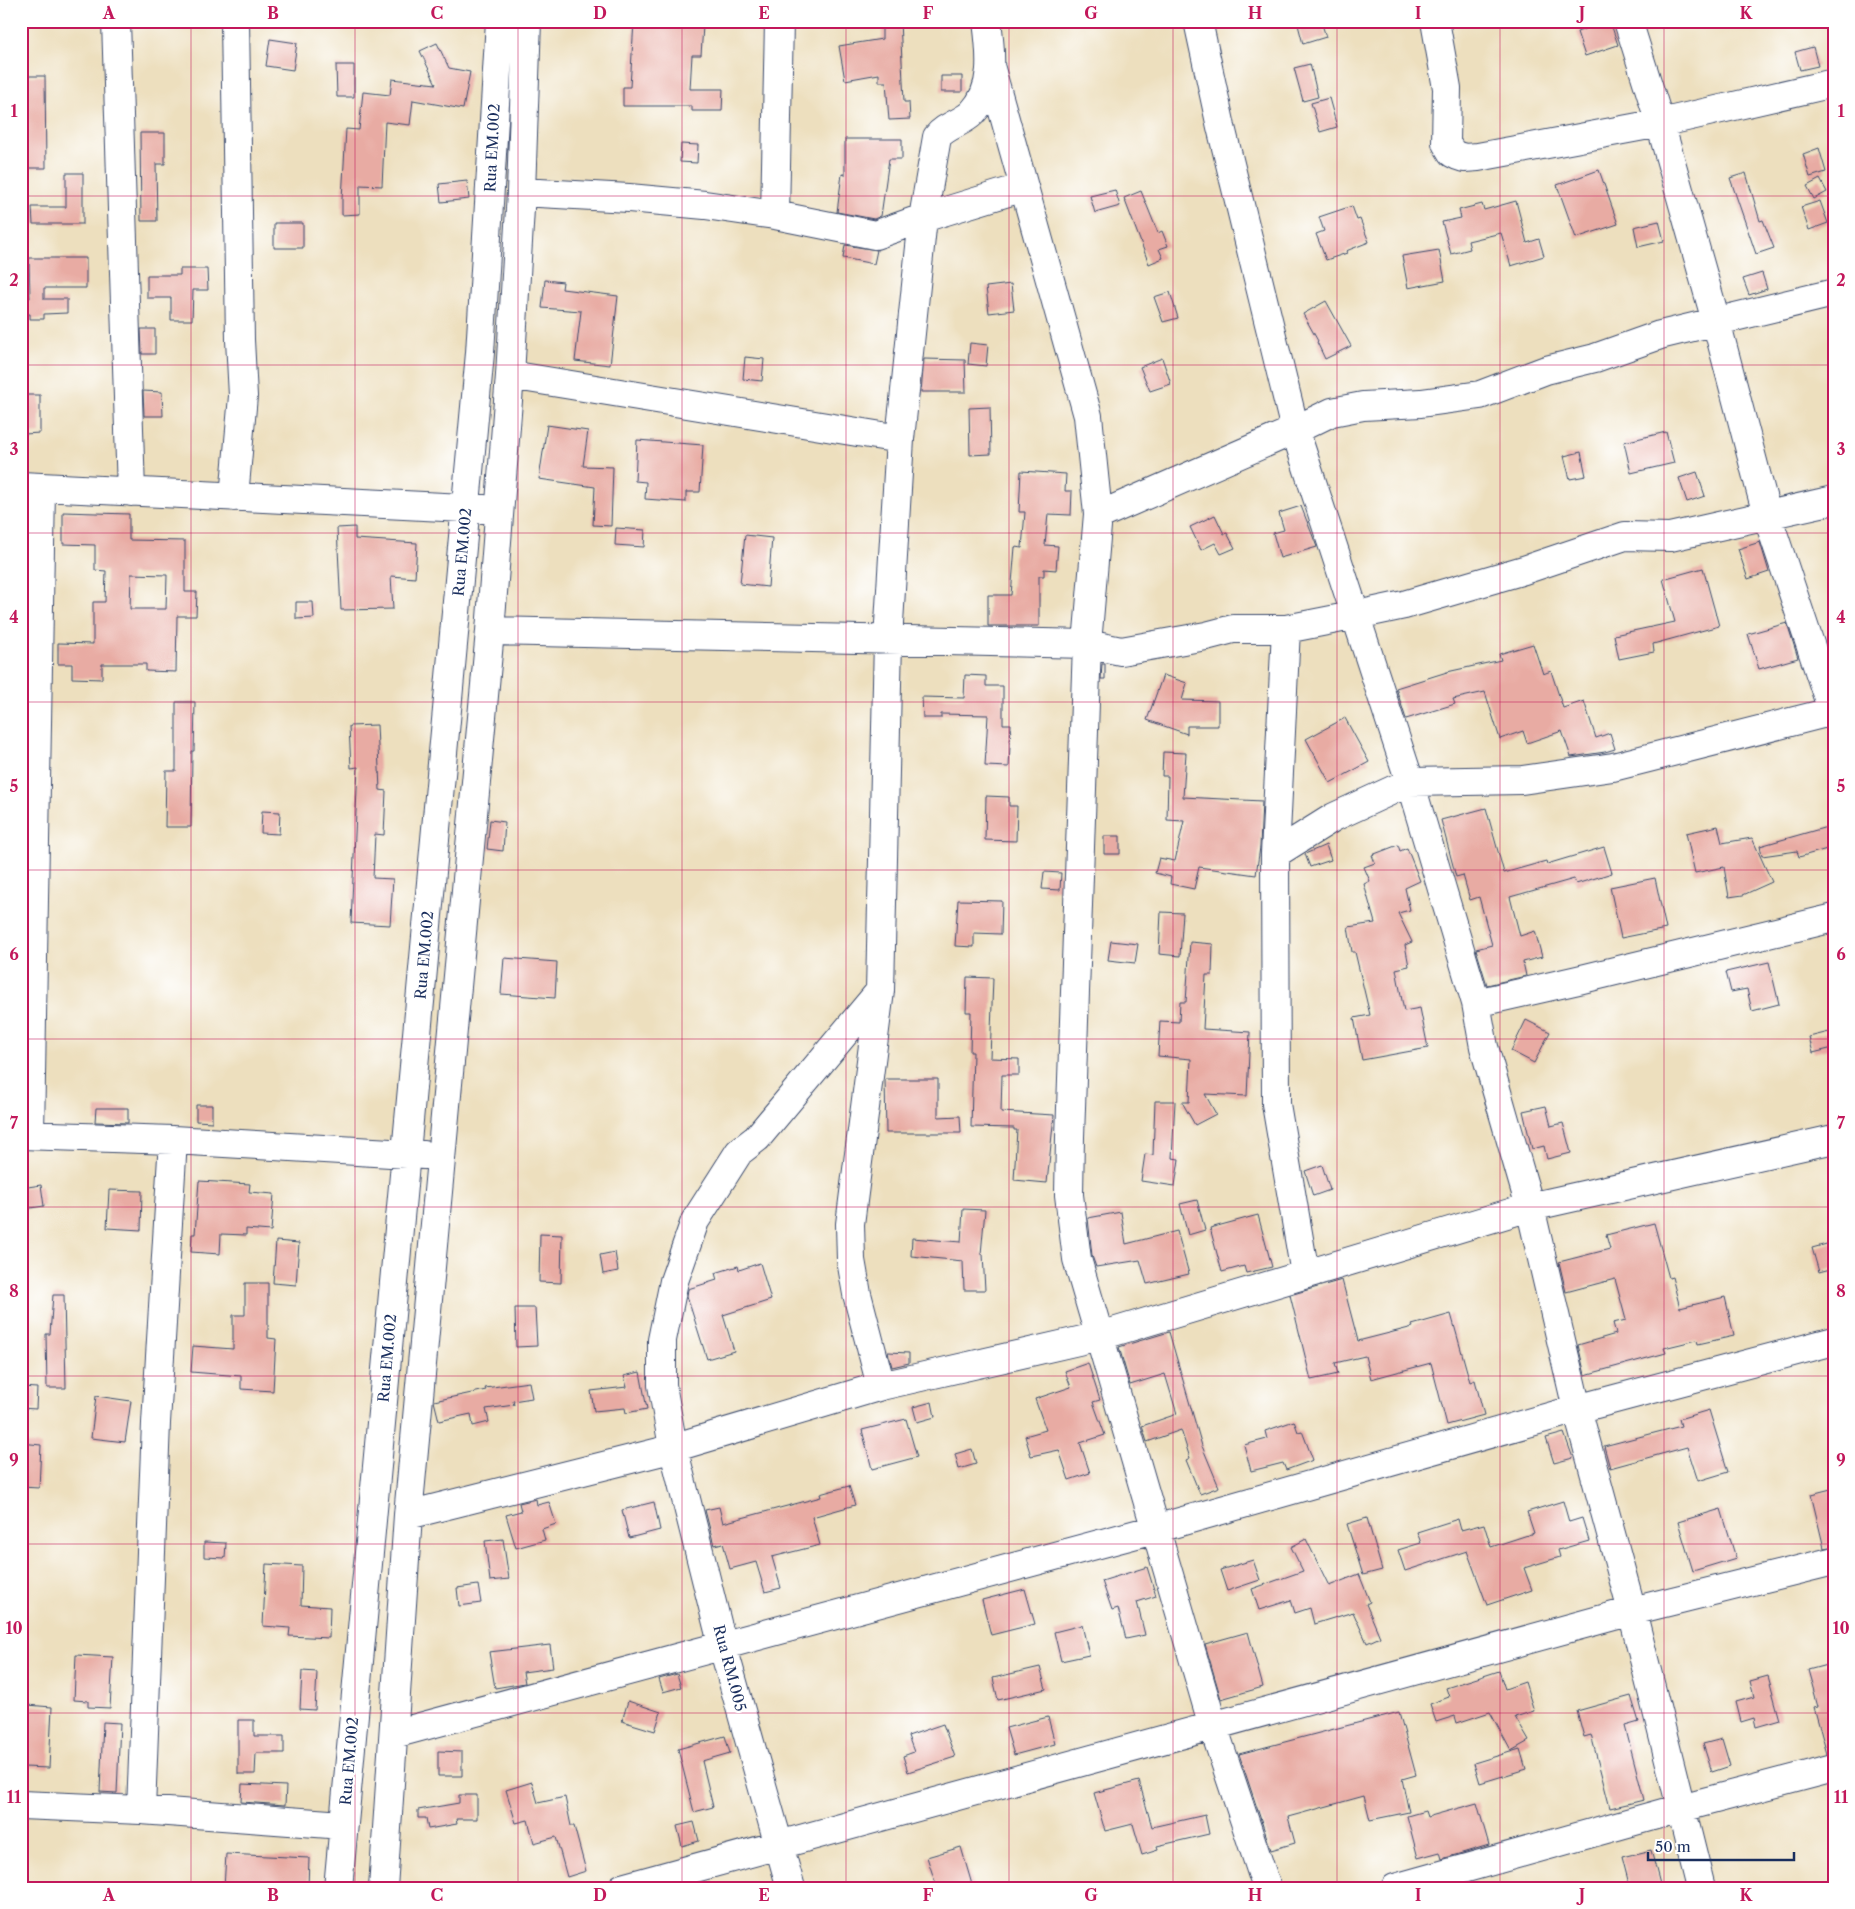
<svg xmlns="http://www.w3.org/2000/svg" width="1855" height="1909" viewBox="0 0 1855 1909" font-family="'Libre Caslon Text',serif">
  <style>
    .building { fill: #e8aba3; fill-rule: evenodd }
    .lines { fill: none; stroke-linecap: round; stroke-linejoin: round }
    .minor-casing { stroke: #3a496c; stroke-width: 30 }
    .minor { stroke: #fff; stroke-width: 28 }
    .grid { fill: none; stroke: #c2185b; stroke-width: 1; stroke-opacity: 0.55 }
    .labels { text-anchor: middle; dominant-baseline: central; stroke-width: 4.5; stroke-linejoin: round; paint-order: stroke }
    .street-label { font-size: 15px; fill: #1b2f5e; stroke: #fff }
    .neatline { fill: none; stroke: #c2185b; stroke-width: 2 }
    .grid-label { font-size: 16px; text-anchor: middle; font-weight: bold; fill: #c2185b }
  </style>
  <rect width="100%" height="100%" fill="#fff"/>
  <filter id="ink" filterUnits="userSpaceOnUse"><feTurbulence type="fractalNoise" baseFrequency=".02" numOctaves="2"/><feDisplacementMap in="SourceGraphic" scale="10" xChannelSelector="R" yChannelSelector="G"/><feConvolveMatrix kernelMatrix="1 2 1 2 8 2 1 2 1" color-interpolation-filters="sRGB"/></filter>
  <filter id="wash" filterUnits="userSpaceOnUse"><feTurbulence type="fractalNoise" baseFrequency=".0096" numOctaves="4" result="noise"/><feDisplacementMap in="SourceGraphic" scale="20" xChannelSelector="R" yChannelSelector="G"/><feGaussianBlur stdDeviation="1.12" result="paint"/><feColorMatrix in="noise" values="0 0 0 0 0 0 0 0 0 0 0 0 0 0 0 0 0 1.4 0 .05"/><feComposite in="paint" operator="in"/></filter>
  <g filter="url(#wash)">
    <rect width="100%" height="100%" fill="#eddfbe"/>
    <g id="blocks">
      <path class="building" d="M634,21L703,26L701,55H692L690,89H723L722,111H692V106H623V87H630Z
        M882,21H900L904,102H909L910,119L889,120L886,82H879V74L845,80L839,46L882,39Z
        M1297,21H1321L1326,37L1303,44Z
        M1607,21H1610L1618,45L1585,56L1577,32Z
        M270,39L297,43L293,70L266,66Z
        M437,43L449,68L470,72L463,109L413,100L410,125L385,122L382,186L360,185V214L342,215V199L346,129L359,130L363,92L390,95L392,79L436,84L420,51Z
        M1813,47L1818,66L1800,70L1795,52Z
        M1310,64L1318,97L1303,101L1294,68Z
        M336,65H354V97H337Z
        M24,76H45L46,168H24Z
        M941,76H962V92H941Z
        M1329,98L1337,127L1320,132L1311,103Z
        M140,133H165V164H156L157,221H141Z
        M845,139H902V159H889L881,216L874,219L837,212L842,174L845,175Z
        M681,144L698,145L697,163L680,162Z
        M1819,148L1826,172L1810,177L1803,154Z
        M1599,170L1618,224L1576,238L1557,185Z
        M66,173H83V224H33L32,207H66Z
        M1746,173L1760,221L1763,220L1774,248L1756,254L1730,178Z
        M1820,179L1827,192L1814,199L1807,186Z
        M467,181L469,199L441,202L439,184Z
        M1115,190L1120,206L1095,213L1090,196Z
        M1141,191L1158,233L1162,231L1168,246L1159,249L1163,258L1149,264L1124,198Z
        M1516,201L1527,243L1539,239L1544,256L1511,266L1501,233L1468,241L1470,249L1451,254L1442,222L1461,218L1459,210L1482,204L1484,210Z
        M1820,201L1828,223L1809,230L1801,207Z
        M1352,206L1357,220L1360,219L1369,242L1346,251L1347,253L1326,260L1316,234L1324,231L1319,217Z
        M1659,221L1664,241L1638,247L1634,227Z
        M274,223H303V248H274Z
        M845,245L877,250L874,264L843,258Z
        M1439,250L1445,281L1408,288L1402,256Z
        M29,258H86V288H44V299H67V313L44,314V319H30V314H21V299L30,298Z
        M180,269H207L208,290H193L192,320H171V298H147V275H180Z
        M1762,273L1767,289L1749,295L1743,279Z
        M545,280L563,282L562,289L618,296L610,365L575,361L581,311L542,308Z
        M1011,284L1014,310L989,313L986,287Z
        M1170,292L1178,318L1163,322L1154,297Z
        M1326,301L1351,346L1325,359L1317,342L1318,341L1303,314Z
        M141,329H155V354H142Z
        M970,343L988,345L986,366L968,364Z
        M745,357L764,359L762,381L743,379Z
        M1162,358L1171,384L1150,391L1140,367Z
        M924,359L965,360L966,392H921Z
        M143,391L162,392L163,416H144Z
        M24,395H40V433L24,434Z
        M990,407L991,454L970,455L969,408Z
        M547,425L588,431L583,466L613,467L611,526L593,525L595,487L539,479Z
        M1666,432L1674,463L1631,473L1624,442Z
        M637,440L703,445L700,492H686V502L645,499L646,482L635,481Z
        M1581,452L1586,476L1570,479L1564,456Z
        M1021,471L1066,474L1065,491H1072L1071,515L1048,514L1045,545L1058,546L1056,570L1044,569V576H1039V626H988V595H1011L1015,547L1022,548L1025,512H1019Z
        M1697,472L1705,496L1687,502L1679,478Z
        M1301,506L1317,547L1280,558L1273,533L1284,530L1279,513Z
        M63,512L129,514V540L185,541V592H197L196,616H177L176,672L146,671V664H102V679L72,678V664H58V643L93,644V602H105L106,571L95,570V545L63,544ZM131,574L167,575L166,609H130Z
        M1215,515L1224,534L1227,533L1235,548L1221,554L1215,543L1201,550L1190,527Z
        M355,527V539L417,543L415,578L391,576L393,609L341,610L337,528Z
        M616,528L645,530L644,547L615,545Z
        M745,535L772,538L768,587L740,584Z
        M1760,542L1769,572L1748,579L1738,549Z
        M1703,568L1719,626L1653,644L1654,652L1619,659L1614,635L1675,622L1663,579Z
        M296,602H313L314,618L296,619Z
        M1787,623L1798,658L1759,669L1748,634Z
        M1533,644L1543,674L1551,671L1563,708L1584,701L1596,738L1610,733L1615,749L1605,752L1571,757L1562,731L1527,743L1523,731L1500,739L1485,692L1453,699L1455,704L1406,719L1396,688L1447,672L1501,660L1499,654Z
        M1102,664H1105V679H1101Z
        M965,675L986,676V686H1003V724H1011L1009,767L985,766L988,715L941,714V718H923L922,697L964,698Z
        M1163,675L1187,683L1182,700L1218,701V726H1187V734L1147,720Z
        M176,702H195L194,751H192L191,827H165L166,771H176Z
        M1345,718L1369,762L1330,783L1306,739Z
        M377,725L380,790L386,791L384,835L375,834L373,878L393,879L390,925L351,923L358,767L351,768L349,726Z
        M1163,752L1186,753L1183,797L1262,801L1260,847L1256,875L1199,867L1194,889L1170,884L1171,877L1155,873L1159,858L1175,861L1184,821L1167,820L1168,776H1162Z
        M986,796L1009,797V806H1017L1016,841L985,840Z
        M1486,808L1504,873L1546,861L1547,864L1604,847L1612,873L1576,884L1574,879L1510,897L1520,936L1535,931L1542,957L1523,962L1526,976L1487,985L1476,949L1492,945L1479,897L1470,900L1463,875L1456,877L1441,820Z
        M262,811L280,812L279,834L261,833Z
        M490,820L505,822L503,851L487,849Z
        M1834,825V847L1799,857L1797,851L1762,856L1760,846Z
        M1718,826L1722,843L1752,838L1772,882L1743,895L1729,897L1724,867L1695,873L1686,833Z
        M1104,836H1120V854H1104Z
        M1326,845L1331,860L1310,867L1305,854Z
        M1398,845L1400,851L1407,848L1420,881L1405,888L1410,910L1398,913L1412,942L1405,945L1409,966L1396,969L1404,1011L1420,1008L1428,1048L1362,1060L1354,1018L1370,1015L1355,952H1352L1348,927L1375,923L1364,884L1370,881L1364,867L1375,863L1372,855Z
        M1044,872L1061,873L1060,890L1042,889Z
        M1655,878L1666,929L1621,938L1610,887Z
        M958,900L1002,901L1001,934L974,933V947L955,946Z
        M1161,912L1183,913L1180,956L1159,954Z
        M1111,941L1138,944L1135,963L1108,960Z
        M1190,942L1213,944L1212,975H1206L1203,1029L1250,1032L1247,1096L1205,1094L1216,1114L1195,1125L1182,1102H1189L1191,1059L1158,1056L1160,1021L1179,1022L1180,1002H1186Z
        M504,958L557,962L555,998L501,994Z
        M1769,962L1779,1004L1752,1011L1747,989L1731,992L1726,972Z
        M967,977L993,978L990,1058L1019,1059V1075H1002L1001,1112L1054,1115L1047,1183L1014,1180L1017,1130H1014V1128L971,1127L973,1052H970L971,1012H966Z
        M1526,1020L1550,1032L1534,1063L1511,1051Z
        M1829,1032L1833,1048L1813,1053L1809,1037Z
        M885,1079H938V1117L960,1116L961,1133H886Z
        M1155,1101H1175L1172,1158L1179,1159L1175,1186L1141,1181L1145,1154L1153,1155Z
        M196,1105H212V1122L196,1121Z
        M1546,1106L1551,1126L1563,1123L1571,1153L1547,1159L1544,1146L1532,1149L1523,1111Z
        M96,1108H128V1123L95,1122Z
        M1322,1165L1330,1190L1313,1196L1305,1171Z
        M199,1181L250,1184L249,1192L274,1194L271,1231L246,1229V1235L221,1234L220,1254L191,1252L192,1234H195Z
        M41,1185L44,1206L24,1209L21,1188Z
        M109,1190L142,1191L141,1230L107,1228Z
        M1197,1200L1205,1230L1188,1235L1180,1204Z
        M963,1209L985,1210L981,1254H983L985,1290H964L963,1261L911,1256L912,1238L961,1242Z
        M1121,1212L1126,1244L1177,1231L1189,1274L1147,1284L1140,1260L1096,1267L1092,1256L1088,1218Z
        M1258,1215L1272,1267L1246,1273L1244,1266L1222,1272L1210,1228Z
        M1654,1223L1669,1278L1672,1277L1680,1308L1725,1297L1734,1336L1698,1344L1697,1340L1664,1348L1666,1353L1585,1375L1578,1345L1616,1334L1613,1323L1626,1320L1615,1279L1566,1292L1559,1262L1610,1249L1606,1235Z
        M540,1234L562,1235L561,1283L539,1282Z
        M276,1241L299,1243L296,1285L273,1283Z
        M1834,1242V1268L1819,1272L1812,1248Z
        M615,1252L618,1271L603,1274L600,1255Z
        M760,1263L771,1300L723,1315L734,1351L707,1359L687,1296L688,1289L717,1280L715,1273L738,1266L739,1270Z
        M1342,1280L1358,1341L1413,1327L1412,1325L1451,1314L1470,1382L1475,1380L1484,1415L1447,1425L1431,1363L1371,1379L1365,1356L1335,1363L1338,1374L1311,1380L1290,1295Z
        M245,1283H268V1338L276,1339L273,1391L241,1389V1376L191,1372L193,1346L233,1349V1315H245Z
        M53,1295H64L66,1388H47L46,1334H50Z
        M515,1308H535L537,1346L516,1347Z
        M1169,1332L1202,1446L1219,1487L1200,1494L1186,1460L1190,1458L1181,1430L1147,1442L1142,1426L1177,1414L1165,1374L1130,1385L1119,1347Z
        M888,1352L909,1353V1363L892,1367Z
        M1088,1363L1100,1400L1093,1402L1105,1435L1080,1443L1090,1473L1069,1480L1059,1450L1031,1456L1025,1436L1046,1430L1035,1399L1071,1387L1065,1371Z
        M640,1372L647,1409L626,1413L625,1408L594,1411L591,1391L627,1387L624,1376Z
        M529,1382L532,1398L513,1401L514,1405L486,1409L489,1422L473,1426L471,1414L439,1421L434,1401L486,1390L485,1388Z
        M21,1387L37,1388L36,1409L21,1408Z
        M96,1396L131,1401L125,1442L91,1438Z
        M932,1402L935,1417L917,1422L913,1407Z
        M1709,1410L1728,1472L1698,1481L1687,1447L1610,1468L1604,1446L1681,1426L1679,1419Z
        M906,1419L917,1457L872,1469L862,1430Z
        M1294,1421L1298,1432L1302,1431L1313,1460L1286,1470L1283,1463L1251,1471L1244,1445L1267,1439L1265,1431Z
        M1564,1433L1573,1458L1554,1463L1546,1438Z
        M21,1443L41,1445L39,1488L21,1487Z
        M972,1449L976,1464L959,1469L955,1454Z
        M849,1486L855,1505L812,1517L820,1545L772,1557L781,1588L765,1592L756,1562L730,1569L723,1543L714,1545L705,1510L719,1507L723,1523L821,1497L820,1494Z
        M1831,1489L1834,1499V1546L1824,1548L1811,1494Z
        M536,1499L537,1505L549,1502L556,1524L542,1529L545,1540L516,1548L506,1515L521,1511L519,1503Z
        M1563,1501L1569,1522L1582,1518L1589,1541L1558,1550L1560,1557L1524,1568L1532,1590L1487,1605L1467,1551L1405,1571L1398,1550L1421,1543L1417,1532L1458,1519L1461,1530L1484,1524L1491,1547L1534,1533L1527,1512Z
        M654,1502L660,1530L629,1538L622,1510Z
        M1721,1509L1736,1558L1693,1571L1678,1522Z
        M1367,1518L1382,1570L1363,1575L1347,1524Z
        M503,1539L509,1579L490,1581L485,1541Z
        M1306,1539L1329,1586L1359,1574L1370,1602L1366,1604L1380,1637L1367,1643L1353,1612L1314,1624L1310,1608L1295,1613L1291,1600L1259,1610L1252,1589L1303,1571L1291,1547Z
        M204,1542L226,1543L225,1558L204,1557Z
        M1253,1560L1260,1580L1227,1591L1220,1570Z
        M266,1564L302,1566L301,1605L330,1607L329,1638L289,1636L290,1628L263,1626Z
        M1147,1567L1156,1596L1137,1602L1145,1635L1126,1639L1118,1608L1112,1610L1102,1581Z
        M478,1585L481,1603L459,1606L457,1588Z
        M1025,1589L1035,1624L991,1635L982,1600Z
        M1082,1625L1089,1655L1061,1661L1054,1632Z
        M1248,1632L1263,1687L1221,1699L1205,1644Z
        M550,1645L553,1668L523,1672L525,1683L495,1688L489,1652Z
        M76,1655L113,1657L110,1708L88,1707V1701L74,1700Z
        M1834,1663V1753L1827,1754L1814,1707L1818,1706L1808,1670Z
        M1040,1667L1046,1689L998,1700L993,1678Z
        M302,1671L317,1672L315,1710L300,1709Z
        M1499,1671L1505,1689L1525,1682L1534,1711L1515,1717L1529,1741L1511,1751L1490,1712L1457,1723L1455,1716L1436,1722L1430,1704L1449,1697L1446,1688Z
        M677,1674L681,1687L663,1692L659,1679Z
        M1768,1676L1780,1720L1756,1727L1754,1718L1741,1722L1736,1702L1754,1697L1750,1681Z
        M1631,1696L1639,1722L1625,1726L1644,1800L1610,1808L1591,1735L1584,1737L1577,1711Z
        M628,1701L661,1712L655,1731L622,1721Z
        M27,1705L52,1707L49,1768L24,1767Z
        M1399,1712L1416,1775L1402,1779L1409,1812L1370,1820L1364,1796L1288,1817L1295,1843L1271,1850L1239,1754Z
        M1048,1717L1055,1744L1014,1755L1006,1728Z
        M238,1720H254V1736H284V1753H256L255,1774H238Z
        M103,1722L120,1723L117,1793L100,1792Z
        M943,1724L955,1757L908,1772L903,1756L914,1752L908,1736Z
        M725,1736L730,1753L702,1761L713,1807L694,1812L678,1749Z
        M1722,1739L1730,1766L1712,1772L1703,1744Z
        M1520,1749L1526,1769L1480,1783L1474,1763Z
        M438,1751L462,1752V1776H438Z
        M1139,1781L1152,1827L1205,1815L1209,1834L1157,1846L1158,1850L1142,1855L1133,1824L1105,1831L1094,1793Z
        M532,1782L538,1803L565,1797L571,1826H574L586,1871L567,1877L556,1837L534,1843L528,1820L516,1823L506,1790Z
        M242,1784L286,1786L285,1805L241,1802Z
        M459,1795H477V1819H456L457,1824L428,1829L426,1818H418V1810L459,1803Z
        M1477,1803L1489,1845L1442,1859L1440,1852L1418,1858L1407,1816L1425,1811L1427,1817Z
        M694,1822L699,1841L682,1846L677,1826Z
        M961,1847L973,1888H937L927,1857Z
        M1651,1850L1661,1888H1630L1622,1857Z
        M226,1854L309,1858L308,1888H224Z"/>
    </g>
  </g>
  <g filter="url(#ink)">
    <use href="#blocks" fill-opacity="0" stroke="#3a496c" stroke-width="1"/>
    <g class="lines">
      <g class="minor-casing">
        <path id="minor" d="M116,21L131,492
          M1198,21L1221,127L1295,430L1410,782L1476,1003L1484,1047L1530,1207L1577,1409L1632,1611L1701,1888
          M1435,21L1447,88L1446,143L1452,153L1458,156L1464,158L1478,157L1660,123L1834,83
          M1628,21L1660,123L1716,321L1767,515L1834,716
          M1024,187L1088,416L1098,514L1087,644L1070,1137L1069,1195L1077,1259L1213,1726L1267,1888
          M521,192L629,198L705,205L775,215L875,235L923,218L1024,187L991,69
          M775,215L779,21
          M510,375L900,439
          M21,486L484,509
          M234,497L243,396L240,340L235,21
          M1098,514L1107,512L1295,430L1332,412L1363,406L1421,403L1480,395L1546,370L1595,358L1660,335L1834,293
          M1286,629L1275,854L1276,1104L1305,1274
          M490,631L1087,644L1121,651L1206,636L1233,629H1286L1357,615L1404,605L1524,570L1625,536L1670,537L1834,500
          M1275,854L1334,817L1410,782L1522,780L1613,767L1834,711
          M1476,1003L1578,980L1834,918
          M21,1135L173,1140L424,1155
          M30,1135L41,488
          M881,1386L857,1294L851,1260L850,1224L880,991L888,640L900,439L923,218L937,137C945,126 962,123 972,113C996,88 991,53 987,21
          M408,1515L659,1452L881,1386L1100,1336L1530,1207L1834,1139
          M394,1734L1155,1529L1577,1409L1834,1341
          M21,1805L141,1810L343,1825
          M141,1810L156,1423L173,1140
          M338,1888L480,353L500,21
          M383,1888L408,1515L490,631L510,375L521,192L527,21
          M622,1888L1632,1611L1834,1561
          M791,1888L723,1647L673,1447L662,1385V1340L674,1281L695,1221L739,1152L757,1138L880,991
          M1395,1888L1681,1808L1834,1768"/>
      </g>
      <use href="#minor" class="minor"/>
    </g>
  </g>
  <path class="grid" d="M191,21V1888M355,21V1888M518,21V1888M682,21V1888M846,21V1888M1009,21V1888M1173,21V1888M1337,21V1888M1500,21V1888M1664,21V1888M21,196H1834M21,365H1834M21,533H1834M21,702H1834M21,870H1834M21,1039H1834M21,1207H1834M21,1376H1834M21,1544H1834M21,1713H1834"/>
  <g class="labels">
    <g class="street-label">
      <text transform="translate(492 148) rotate(-87)">Rua EM.002</text>
      <text transform="translate(462 552) rotate(-85)">Rua EM.002</text>
      <text transform="translate(424 955) rotate(-85)">Rua EM.002</text>
      <text transform="translate(387 1358) rotate(-85)">Rua EM.002</text>
      <text transform="translate(730 1668) rotate(75)">Rua RM.005</text>
      <text transform="translate(349 1761) rotate(-85)">Rua EM.002</text>
    </g>
  </g>
  <rect width="1855" height="1909" fill="none" stroke="#fff" stroke-width="55"/>
  <path d="M1648 1852v8h146v-8" fill="none" stroke="#1b2f5e" stroke-width="2.5"/>
  <text x="1655" y="1852" font-size="15" fill="#1b2f5e" stroke="#ffffff" stroke-width="4" paint-order="stroke">50 m</text>
  <rect x="28" y="28" width="1800" height="1854" class="neatline"/>
  <g class="grid-label">
    <text x="109" y="19">A</text>
    <text x="273" y="19">B</text>
    <text x="437" y="19">C</text>
    <text x="600" y="19">D</text>
    <text x="764" y="19">E</text>
    <text x="928" y="19">F</text>
    <text x="1091" y="19">G</text>
    <text x="1255" y="19">H</text>
    <text x="1418" y="19">I</text>
    <text x="1582" y="19">J</text>
    <text x="1746" y="19">K</text>
    <text x="14" y="117">1</text>
    <text x="1841" y="117">1</text>
    <text x="14" y="286">2</text>
    <text x="1841" y="286">2</text>
    <text x="14" y="455">3</text>
    <text x="1841" y="455">3</text>
    <text x="14" y="623">4</text>
    <text x="1841" y="623">4</text>
    <text x="14" y="792">5</text>
    <text x="1841" y="792">5</text>
    <text x="14" y="960">6</text>
    <text x="1841" y="960">6</text>
    <text x="14" y="1129">7</text>
    <text x="1841" y="1129">7</text>
    <text x="14" y="1297">8</text>
    <text x="1841" y="1297">8</text>
    <text x="14" y="1466">9</text>
    <text x="1841" y="1466">9</text>
    <text x="14" y="1634">10</text>
    <text x="1841" y="1634">10</text>
    <text x="14" y="1803">11</text>
    <text x="1841" y="1803">11</text>
    <text x="109" y="1901">A</text>
    <text x="273" y="1901">B</text>
    <text x="437" y="1901">C</text>
    <text x="600" y="1901">D</text>
    <text x="764" y="1901">E</text>
    <text x="928" y="1901">F</text>
    <text x="1091" y="1901">G</text>
    <text x="1255" y="1901">H</text>
    <text x="1418" y="1901">I</text>
    <text x="1582" y="1901">J</text>
    <text x="1746" y="1901">K</text>
  </g>
</svg>
